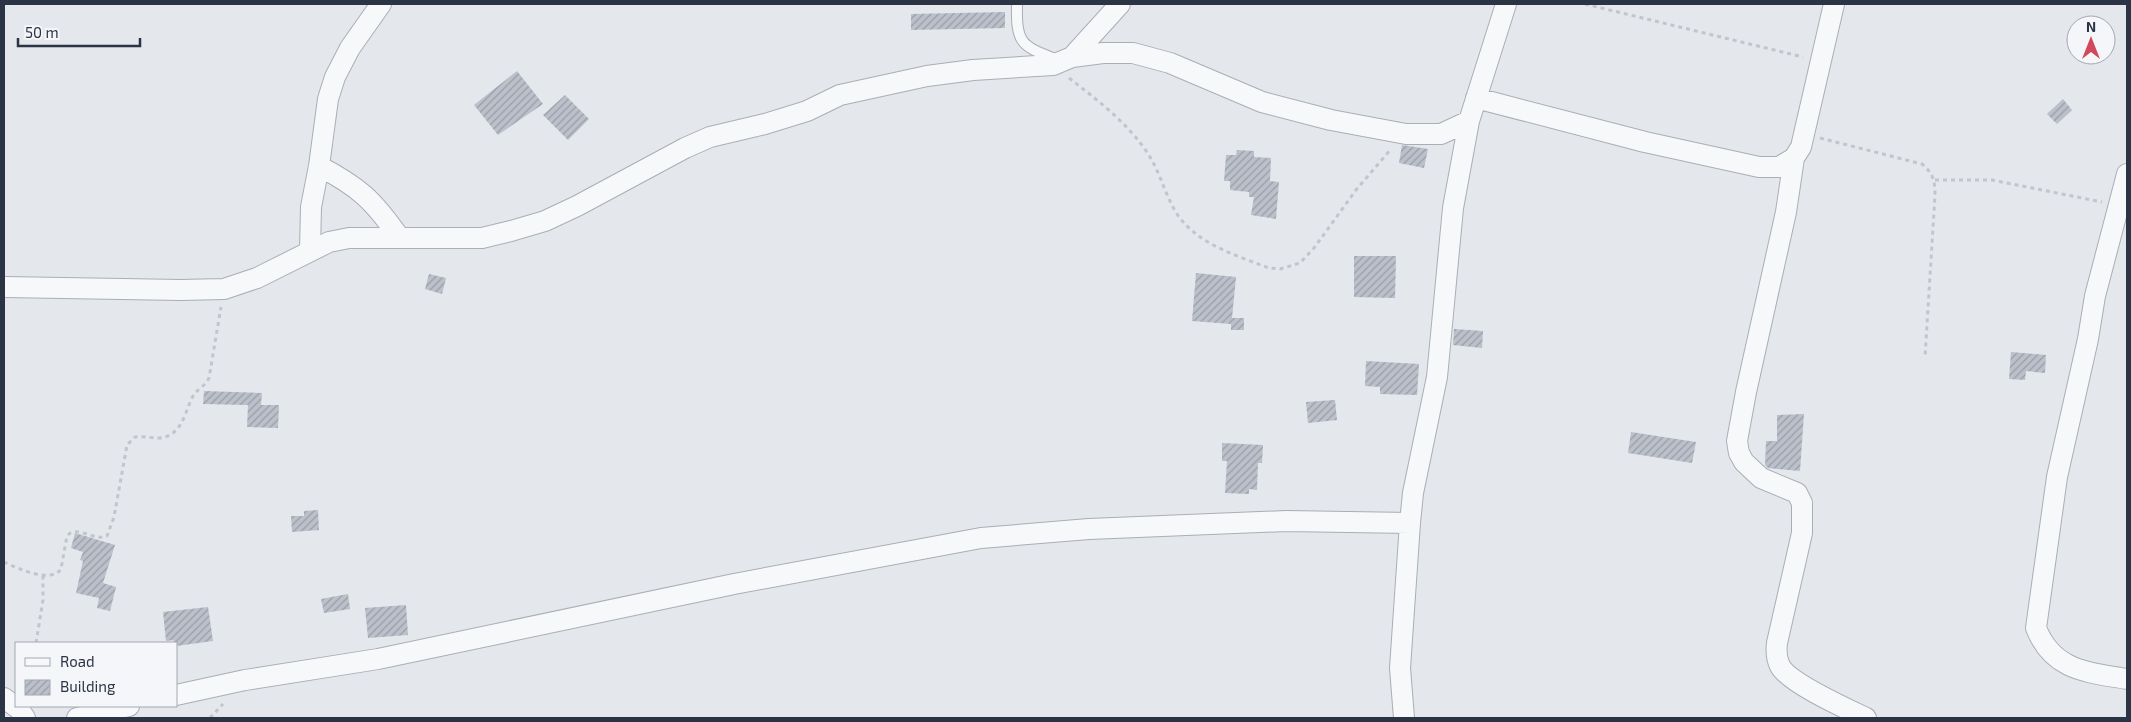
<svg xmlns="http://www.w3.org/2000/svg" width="2131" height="722" viewBox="0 0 2131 722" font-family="'Exo 2',sans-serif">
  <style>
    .building { fill: url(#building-hatch) }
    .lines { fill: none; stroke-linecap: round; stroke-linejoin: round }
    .lane-casing { stroke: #a9aeb7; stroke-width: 12 }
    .street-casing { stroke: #a9aeb7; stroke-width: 22 }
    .path { stroke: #c2c5cb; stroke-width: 3; stroke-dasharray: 4 4; stroke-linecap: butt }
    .lane { stroke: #f7f8fa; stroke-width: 10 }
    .street { stroke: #f7f8fa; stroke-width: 20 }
  </style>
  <defs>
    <pattern id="building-hatch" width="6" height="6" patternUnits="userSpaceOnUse" patternTransform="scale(1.25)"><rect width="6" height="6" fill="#bbc0ca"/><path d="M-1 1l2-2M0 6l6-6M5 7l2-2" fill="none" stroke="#989da6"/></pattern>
  </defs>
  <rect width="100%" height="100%" fill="#e4e7ec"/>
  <path class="building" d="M1005,12V28L911,30V14Z
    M517,71L543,104L498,135L474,105Z
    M565,95L589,119L568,140L543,115Z
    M2063,99L2072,110L2057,124L2047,114Z
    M1402,145L1428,149L1424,168L1399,163Z
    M1237,150L1254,151V157L1271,158L1270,181L1279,182L1276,219L1251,215L1254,197H1249V192L1230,190V181H1224L1226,155H1236Z
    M1354,256H1396L1395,298L1354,297Z
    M1196,273L1236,277L1232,318H1244V330H1231V324L1192,321Z
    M429,274L446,278L442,294L425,289Z
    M1454,329L1483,331L1482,348L1453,345Z
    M2011,352L2046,355L2045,373L2026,371L2025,380L2009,379Z
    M1366,361L1419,364L1417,395L1380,394V387L1365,386Z
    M204,391L262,393L261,405H279L278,428L247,427L248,405L203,404Z
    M1335,400L1337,420L1308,423L1306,402Z
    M1804,414L1800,471L1768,468L1765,465L1766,441H1777V415Z
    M1631,432L1696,442L1692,463L1628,453Z
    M1222,443L1263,445L1262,463H1258L1257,490L1249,489V494L1225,493L1227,461H1222Z
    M318,510L319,530L292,532L291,516H304V511Z
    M75,533L115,545L103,583L116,587L110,611L97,608L99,598L76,593L83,561L80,560L83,552L71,548Z
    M348,594L350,609L324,613L321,599Z
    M406,605L408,635L368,638L365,608Z
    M208,607L213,641L176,646L173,640L166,641L163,612Z"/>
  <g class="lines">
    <g class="lane-casing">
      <path id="lane" d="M1017,4C1016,45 1022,46 1058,60"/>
    </g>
    <g class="street-casing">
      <path id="street" d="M1072,57L1120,4
        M1476,98L1645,142L1759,167H1779L1794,158L1801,147L1834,4
        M1794,158L1786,212L1746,392L1737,441L1739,453L1744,462L1761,478L1797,493L1802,503V533L1777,643C1776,651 1776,658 1780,666C1789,683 1847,709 1866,718
        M319,166C359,187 373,200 399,237
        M2127,174L2095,296L2088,339L2057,477L2036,628C2053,671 2087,672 2127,679
        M310,250L311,207L319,166L328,99L335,77L350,48L381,4
        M4,287L181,290L224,289L257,278L329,242L349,238H482L511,231L545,221L577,206L685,148L710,137L765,124L807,111L840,95L927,76L973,70L1053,65L1072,57L1103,53H1133L1170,63L1262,102L1331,120L1406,134H1441L1469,121
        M176,695L245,680L378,659L734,584L981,538L1089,529L1286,521L1410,523
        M4,698L19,709L25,718
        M77,718L129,706
        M1404,718L1400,668L1410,523L1413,493L1437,377L1453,208L1469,121L1506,4"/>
    </g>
    <path class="path" d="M1585,4L1803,57
      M1069,78C1096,99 1124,120 1144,148C1158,166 1163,189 1174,209C1193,243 1235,255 1269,268L1280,269L1300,263L1314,248L1356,190L1391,149
      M1820,138L1922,164C1933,173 1935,181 1935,195L1925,357
      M1935,180H1992L2102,202
      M4,562C17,568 51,584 61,569L67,536C77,524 94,542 107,536L114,517L127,445L135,437C143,436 151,438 159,438C182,436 184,414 192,398C196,389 205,387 209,378L221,307
      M36,643L43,600V575
      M210,718L223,704"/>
    <use href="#lane" class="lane"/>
    <use href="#street" class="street"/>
  </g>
  <rect width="2131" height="722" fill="none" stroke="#2b3445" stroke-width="10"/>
  <rect x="15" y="642" width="162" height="65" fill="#f4f6f9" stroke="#a4a8b1"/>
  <rect x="25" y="658" width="25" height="8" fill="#f7f8fa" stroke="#a4a8b1"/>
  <text x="60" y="667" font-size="15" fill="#2b3445">Road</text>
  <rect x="25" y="680" width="25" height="15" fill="url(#building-hatch)" stroke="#a4a8b1"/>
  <text x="60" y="692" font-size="15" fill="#2b3445">Building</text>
  <g transform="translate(2091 40)"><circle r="24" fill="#f4f6f9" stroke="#a4a8b1"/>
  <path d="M0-4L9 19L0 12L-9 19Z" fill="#d1495b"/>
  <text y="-8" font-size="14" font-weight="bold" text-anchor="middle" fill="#2b3445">N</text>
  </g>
  <path d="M18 38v8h122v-8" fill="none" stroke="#2b3445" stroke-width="2.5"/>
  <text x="25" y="38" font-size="15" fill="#2b3445" stroke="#f4f6f9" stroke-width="4" paint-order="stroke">50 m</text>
</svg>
